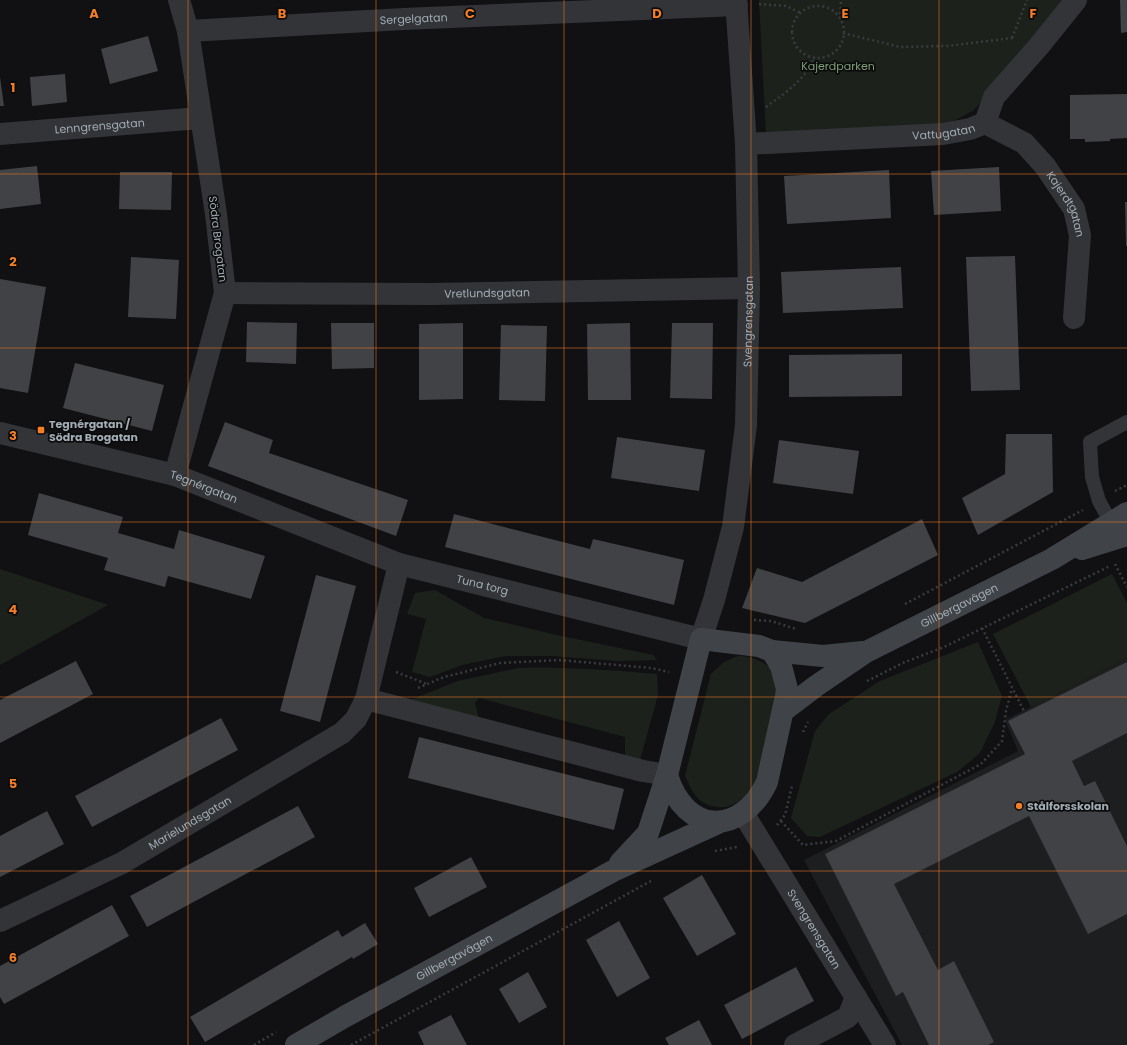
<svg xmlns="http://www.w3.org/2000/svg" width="1127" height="1045" viewBox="0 0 1127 1045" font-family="Poppins,sans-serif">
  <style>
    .built { fill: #1d1e1f }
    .green { fill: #1c221b }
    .building { fill: #404246 }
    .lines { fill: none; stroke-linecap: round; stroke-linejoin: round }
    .path { stroke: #383b3f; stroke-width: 2.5; stroke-dasharray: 2 3; stroke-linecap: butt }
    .lane { stroke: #323438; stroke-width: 14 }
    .street { stroke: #323438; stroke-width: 22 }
    .secondary { stroke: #404448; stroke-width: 22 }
    .grid { fill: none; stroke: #f57e26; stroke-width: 1; stroke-opacity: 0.55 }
    .poi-dot { fill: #f57e26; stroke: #0c0c0d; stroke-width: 1.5 }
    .labels { text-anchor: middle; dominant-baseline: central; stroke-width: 3.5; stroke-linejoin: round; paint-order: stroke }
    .street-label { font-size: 11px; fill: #a2acb4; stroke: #0c0c0d }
    .park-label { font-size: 11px; fill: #7f9f78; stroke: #0c0c0d }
    .poi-label { font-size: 11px; font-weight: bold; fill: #a2acb4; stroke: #0c0c0d; text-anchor: start }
    .grid-label { font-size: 13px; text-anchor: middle; font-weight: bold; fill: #f57e26; stroke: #0c0c0d; stroke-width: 3.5; stroke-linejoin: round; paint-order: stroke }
  </style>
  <rect width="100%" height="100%" fill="#111113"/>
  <path class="built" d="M1127,658V1045H902L804,860L1018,751L1005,720Z"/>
  <path class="green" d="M759,0H1069L974,110L943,127L766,135Z
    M0,569L108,605L0,665Z
    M1112,574L1127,603V658L1031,707L993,634Z
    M435,590L484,618L557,635L653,655L657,660L618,661L551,656H505L462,665L430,677L412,672L426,619L407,614L415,593Z
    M978,642L1002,696L995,722L980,753L957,772L820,837L807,836L791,818L815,731L829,714L880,681Z
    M738,656C751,656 765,661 773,672C775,676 777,687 777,693C777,700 759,774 755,781C747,796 735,809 717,807C697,804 693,793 685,776L711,674L724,662Z
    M518,668C564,667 610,670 657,674L658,695L640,760L625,756V737L479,698L475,703L479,719L410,700L458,681Z"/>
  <path class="building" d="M1120,0H1127V32L1121,33Z
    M148,36L158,71L110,84L101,49Z
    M65,74L67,102L32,106L30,77Z
    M0,77L4,106H0Z
    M1127,94V138L1110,139V141L1085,142V139H1070V95Z
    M37,166L41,204L0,209V170Z
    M999,167L1001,211L934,215L931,171Z
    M889,170L891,218L787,224L784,176Z
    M120,172H172L171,210L119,209Z
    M1125,202H1127V246H1126Z
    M1015,256L1020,390L971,391L966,257Z
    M131,257L179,260L176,319L128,317Z
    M901,267L903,308L783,313L781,272Z
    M0,279L46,287L28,393L0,388Z
    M247,322L297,323L296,364L246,362Z
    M331,323H374V368L332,369Z
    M463,323V399L419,400V324Z
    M630,323L631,400H588L587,324Z
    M672,323H713L712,399L670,398Z
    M501,325L547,326L545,401L499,400Z
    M902,354V396L789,397V355Z
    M75,363L164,385L152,431L63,408Z
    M225,422L273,440L269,453L408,500L396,536L208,466Z
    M1006,434H1052L1053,492L978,535L962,498L1005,474Z
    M617,437L705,450L699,491L611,478Z
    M779,440L859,451L853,494L773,483Z
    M39,493L123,517L118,533L174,549L179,530L265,556L251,599L168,576L165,587L104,570L108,558L28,535Z
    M454,514L590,549L593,539L684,560L674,605L445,547Z
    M922,519L938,555L805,623L742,608L757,568L802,582Z
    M316,575L356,586L320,722L280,711Z
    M76,661L93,694L0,743V700Z
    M1127,662V733L1072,761L1084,786L1095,781L1127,846V914L1088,934L1029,816L894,884L938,970L954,961L994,1042L988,1045H929L903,992L896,996L825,854L1025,754L1008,721Z
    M221,718L238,750L92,827L75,796Z
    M419,737L624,789L614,830L408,778Z
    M298,806L315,837L147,927L130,896Z
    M47,811L64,844L0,877V836Z
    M471,857L487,887L429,917L414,888Z
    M702,875L736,934L697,956L663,898Z
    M112,905L129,936L4,1004L0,997V966Z
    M619,921L650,978L617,997L586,940Z
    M365,923L378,944L353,959L352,957L205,1042L190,1017L338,930L342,937Z
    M796,967L814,1001L742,1039L724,1005Z
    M528,972L547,1007L519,1023L499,989Z
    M451,1015L467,1045H424L418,1032Z
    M699,1020L712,1045H669L665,1038Z"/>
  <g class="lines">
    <path class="path" d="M759,4L786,6L801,13
      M792 32a26 26 0 1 1 52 0a26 26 0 1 1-52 0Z
      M840,19L841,0
      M843,33L900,47L947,46L1012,38L1013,41
      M1012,38L1027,0
      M766,107C785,93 805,80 814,58
      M1115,491L1127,485
      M1115,564L1127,587
      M905,604L1083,510
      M754,620L771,621L796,629
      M982,628L1024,711
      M396,672L427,684
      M867,681L905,662L944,647L1110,566
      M418,688L444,677L500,663L559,660L651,668L669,672
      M803,732L808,722
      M781,821L803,845L836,841L981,764L1002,741L1006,711L1012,688
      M777,825L785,815L792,786
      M715,851L737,847
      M254,1045L276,1032
      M351,1045L651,881"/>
    <path class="lane" d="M1115,530L1099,501L1092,477L1090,442L1127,422"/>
    <g class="street">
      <path id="s1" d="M188,31L404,19L737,5"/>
      <path id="s2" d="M985,123L1024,143L1045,166L1074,209L1080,235L1074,318"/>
      <path id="s3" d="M0,134L200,118"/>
      <path id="s4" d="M746,144L943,134L970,129L985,123L994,97L1039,46L1076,0"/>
      <path id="s5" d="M225,293L433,294L749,288"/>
      <path id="s6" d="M0,433L175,475L399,564L701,639L714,600L733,527L746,425L749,288L746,144L736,0"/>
      <path d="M175,475L225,293L216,214L188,31L179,0"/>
      <path d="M366,699L643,771L667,775"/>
      <path id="s7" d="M743,813L885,1045"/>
      <path id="s8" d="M0,921L122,863L342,733L356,719L366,699L399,564"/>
      <path d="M795,1045L848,1017L856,997"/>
    </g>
    <g class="secondary">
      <path d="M1082,549L1127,535"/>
      <path d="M701,639L759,646L772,651L781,666L787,689L786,696L767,782C741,837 685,835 667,775Z"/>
      <path d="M772,651L823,656L863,652"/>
      <path id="s9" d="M783,711L816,686L866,652L1052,559L1127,513"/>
      <path d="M620,863L648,833L667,775"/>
      <path id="s10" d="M296,1045L346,1016L613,871L718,823"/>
    </g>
  </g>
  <path class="grid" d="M188,0V1045M376,0V1045M564,0V1045M751,0V1045M939,0V1045M0,174H1127M0,348H1127M0,522H1127M0,697H1127M0,871H1127"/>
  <g class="poi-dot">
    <rect x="37" y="426" width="8" height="8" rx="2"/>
    <circle cx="1019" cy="806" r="4"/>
  </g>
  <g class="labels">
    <g class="street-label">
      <text stroke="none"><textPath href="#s1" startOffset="226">Sergelgatan</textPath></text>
      <text stroke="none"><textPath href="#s3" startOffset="100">Lenngrensgatan</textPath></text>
      <text stroke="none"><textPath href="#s4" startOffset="198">Vattugatan</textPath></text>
      <text stroke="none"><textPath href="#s2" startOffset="119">Kajerdtgatan</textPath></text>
      <text transform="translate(218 239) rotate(83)">Södra Brogatan</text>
      <text stroke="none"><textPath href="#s5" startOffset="262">Vretlundsgatan</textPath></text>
      <text stroke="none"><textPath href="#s6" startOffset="1055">Svengrensgatan</textPath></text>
      <text stroke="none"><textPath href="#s6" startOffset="211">Tegnérgatan</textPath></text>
      <text stroke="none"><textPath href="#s6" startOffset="507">Tuna torg</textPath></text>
      <text stroke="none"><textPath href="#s9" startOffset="206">Gillbergavägen</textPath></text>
      <text stroke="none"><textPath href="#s8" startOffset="214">Marielundsgatan</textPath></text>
      <text stroke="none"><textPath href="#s7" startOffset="136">Svengrensgatan</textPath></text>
      <text stroke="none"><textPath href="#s10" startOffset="181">Gillbergavägen</textPath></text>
    </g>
    <g class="park-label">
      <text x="838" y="66">Kajerdparken</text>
    </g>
    <g class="poi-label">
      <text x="49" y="424">Tegnérgatan /<tspan x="49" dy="13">Södra Brogatan</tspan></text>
      <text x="1027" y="806">Stålforsskolan</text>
    </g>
  </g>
  <g class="grid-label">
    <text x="94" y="18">A</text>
    <text x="282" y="18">B</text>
    <text x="470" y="18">C</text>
    <text x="657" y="18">D</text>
    <text x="845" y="18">E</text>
    <text x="1033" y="18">F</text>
    <text x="13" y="92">1</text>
    <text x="13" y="266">2</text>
    <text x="13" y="440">3</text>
    <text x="13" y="614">4</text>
    <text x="13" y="788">5</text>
    <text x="13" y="962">6</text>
  </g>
</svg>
